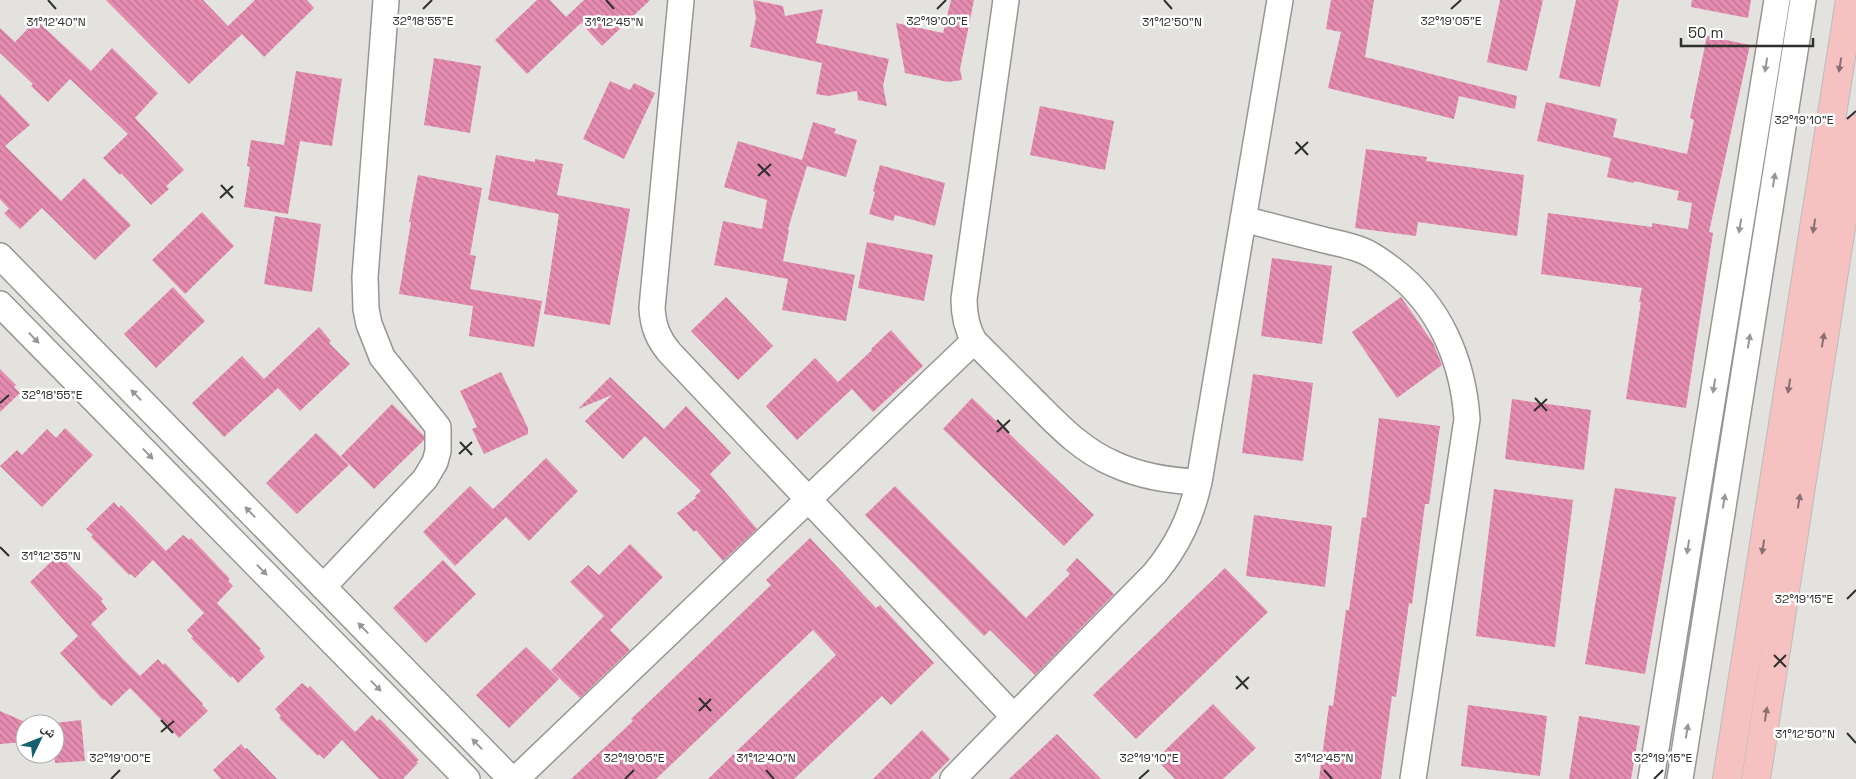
<svg xmlns="http://www.w3.org/2000/svg" width="1856" height="779" viewBox="0 0 1856 779" font-family="'Space Grotesk','Noto Naskh Arabic',sans-serif">
  <style>
    .building { fill: url(#building-back-hatch) }
    .lines { fill: none; stroke-linecap: round; stroke-linejoin: round }
    .minor-casing { stroke: #979693; stroke-width: 28 }
    .major-casing { stroke: #bcbcbc; stroke-width: 30 }
    .minor { stroke: #fff; stroke-width: 25 }
    .major { stroke: #f5c1c1; stroke-width: 28 }
    .oneway { fill: #979796 }
    .oneway2 { fill: #887170 }
    .ticks { fill: none; stroke: #2f2f2e; stroke-width: 2 }
    .ticks-label { font-size: 12px; text-anchor: middle; fill: #2f2f2e; stroke: #fff; stroke-width: 5; stroke-linejoin: round; paint-order: stroke }
  </style>
  <defs>
    <pattern id="building-back-hatch" width="6" height="6" patternUnits="userSpaceOnUse" patternTransform="scale(1.25)"><rect width="6" height="6" fill="#e68cb0"/><path d="M-1 5l2 2M0 0l6 6M5-1l2 2" fill="none" stroke="#bb7390"/></pattern>
  </defs>
  <rect width="100%" height="100%" fill="#e3e2df"/>
  <path class="building" d="M106,0H203L228,26L255,0H307L314,8L264,57L242,34L189,84Z
    M537,0H550L566,17L584,0H650L602,46L581,23L527,74L495,40Z
    M753,0L783,6L785,16L823,9L816,43L889,59L883,86L887,106L858,100L857,91L828,96L816,94L822,63L750,47L756,18Z
    M951,0H974L960,69L962,80L948,82L905,73L896,23L943,33Z
    M1331,0H1374L1365,57L1517,96L1515,109L1459,96L1454,119L1328,88L1341,32L1326,29Z
    M1500,0H1543L1527,71L1487,62Z
    M1576,0H1619L1600,87L1559,78Z
    M1692,0H1751L1748,18L1691,7Z
    M36,20L91,71L112,48L158,93L135,118L184,170L166,186L169,189L151,205L121,173L120,175L103,158L128,134L70,79L48,102L31,86L33,84L0,53V28L15,42Z
    M1707,36L1750,45L1709,232L1713,233L1686,408L1626,399L1641,302H1639L1642,288L1541,274L1548,213L1652,227V223L1688,229L1692,203L1677,200L1679,191L1634,181V183L1607,177L1611,158L1537,141L1546,102L1617,119L1613,137L1687,154L1694,120L1690,118Z
    M434,58L481,66L470,133L424,125Z
    M296,71L342,79L332,146L300,141L288,214L244,207L250,167L247,166L251,140L284,145Z
    M610,81L630,90L634,83L655,93L624,159L583,139Z
    M0,94L30,125L5,146L61,201L84,178L131,225L95,260L42,208L20,229L4,213L9,209L0,199Z
    M1040,106L1114,121L1105,170L1030,155Z
    M813,122L836,129L834,133L857,140L846,177L807,166L788,229L789,230L783,261L855,275L846,321L782,310L788,279L714,265L723,221L762,229L767,200L724,187L738,141L802,160Z
    M1366,149L1427,157L1426,161L1524,175L1517,236L1418,222L1416,236L1355,228Z
    M496,155L535,162V159L563,164L557,195L630,209L610,325L544,314L559,214L488,200Z
    M880,165L945,183L935,226L895,215L893,221L869,214L875,192L873,191Z
    M418,175L482,188L470,255L476,256L470,289L542,301L534,347L469,336L473,306L399,294L411,222H409Z
    M202,212L234,246L185,294L152,260Z
    M275,216L321,224L312,292L264,284Z
    M867,242L933,255L924,301L858,288Z
    M1272,258L1332,266L1322,344L1261,336Z
    M173,287L205,321L156,368L124,334Z
    M726,297L773,346L738,380L691,331Z
    M1401,297L1433,343L1442,365L1397,398L1352,332Z
    M319,327L331,341L329,343L350,364L300,411L278,388L224,437L192,403L242,356L264,379Z
    M891,330L923,366L873,412L852,389L797,440L766,406L815,358L838,382L872,350L871,349Z
    M0,369L16,385L14,387L20,393L0,412Z
    M501,372L528,428V434L484,454L472,429L477,427L460,391Z
    M1253,374L1313,383L1303,461L1242,453Z
    M610,377L664,429L686,406L731,453L710,474L757,529L723,561L696,530L694,532L677,513L696,498L695,496L701,491L645,436L623,459L585,421L612,395L578,409Z
    M972,398L1094,515L1064,546L943,429Z
    M1512,399L1591,410L1584,470L1505,459Z
    M392,404L424,436V440L374,489L341,456Z
    M1379,418L1440,426L1429,504H1425L1412,604L1409,603L1396,697L1392,696L1381,779H1319L1329,705L1333,706L1346,610H1349L1362,517L1366,518Z
    M65,428L93,455L42,507L0,466L17,450L22,455L47,429L56,438Z
    M316,433L349,465L297,514L266,483Z
    M546,458L578,491L529,541L506,517L455,566L423,532L470,486L493,509Z
    M895,486L1026,618L1070,574L1066,570L1077,558L1114,594L1035,675L990,630L984,636L865,515Z
    M1615,488L1676,497L1645,674L1585,664Z
    M1494,489L1573,500L1555,647L1476,636Z
    M114,502L119,508L121,505L166,551L183,535L189,540L191,538L230,579L228,581L233,586L217,603L261,649L259,650L265,657L238,683L232,676L231,678L191,638L193,637L187,630L204,613L153,560L135,578L131,574L129,575L91,537L93,535L86,529Z
    M1254,515L1332,526L1325,587L1246,576Z
    M810,538L876,608L880,605L934,663L891,705L882,696L794,779H708L836,655L813,630L656,779H571L633,721L631,719L771,585L766,580Z
    M630,544L663,577L610,630L630,650L580,698L551,670L604,616L570,582L588,565L599,575Z
    M57,556L62,561L64,560L103,599L101,601L107,609L91,624L123,659L140,676L158,659L163,665L165,663L203,704L202,705L208,711L179,738L130,688L111,706L104,699L103,700L60,653L78,636L30,582Z
    M443,560L476,594L426,643L393,608Z
    M1225,568L1268,612L1136,739L1093,695Z
    M526,647L559,679L509,728L476,695Z
    M302,683L308,688L310,686L355,732L372,715L377,721L380,719L419,760L416,762L418,763L403,779H379L342,740L324,759L319,754L318,756L279,718L281,716L275,709Z
    M1213,704L1256,748L1223,779H1175L1156,759Z
    M1468,705L1547,716L1540,776L1461,766Z
    M0,711L25,722V742L0,744Z
    M1579,716L1640,726L1631,779H1569Z
    M81,720L85,761L55,763V723Z
    M922,730L950,759L930,779H873Z
    M1057,734L1101,779H1009Z
    M241,744L245,749L247,748L277,779H221L213,770Z"/>
  <g class="lines">
    <g class="minor-casing">
      <path id="minor" d="M681,0L652,308C653,326 658,339 670,353L1014,717
        M1006,0L964,299C964,314 966,327 974,341C994,361 1014,381 1033,400C1058,425 1081,450 1114,464C1140,476 1171,481 1199,482
        M1243,219C1270,226 1297,233 1324,240C1336,243 1349,245 1361,250C1373,254 1383,263 1393,270C1440,306 1463,361 1467,419L1413,779
        M0,256L511,779
        M0,304L467,779
        M323,587L425,479L435,462L438,451V427L382,357L369,324L366,309L365,277L386,0
        M516,779L974,341
        M953,779L1155,573C1178,545 1191,517 1199,482L1280,0
        M1651,779L1777,0
        M1680,779L1803,0"/>
    </g>
    <g class="major-casing">
      <path id="major" d="M1727,779L1850,0
        M1756,779L1856,129"/>
    </g>
    <use href="#minor" class="minor"/>
    <use href="#major" class="major"/>
  </g>
  <defs><path id="oneway-solid" d="M-6-.8H1V-3.2L6.5 0L1 3.2V.8H-6Z" transform="scale(1.25)"/></defs>
  <g class="oneway">
    <use href="#oneway-solid" transform="translate(1766 65) rotate(99)"/>
    <use href="#oneway-solid" transform="translate(1774 180) rotate(-81)"/>
    <use href="#oneway-solid" transform="translate(1740 226) rotate(99)"/>
    <use href="#oneway-solid" transform="translate(34 338) rotate(46)"/>
    <use href="#oneway-solid" transform="translate(1749 341) rotate(-81)"/>
    <use href="#oneway-solid" transform="translate(1714 386) rotate(99)"/>
    <use href="#oneway-solid" transform="translate(136 395) rotate(-134)"/>
    <use href="#oneway-solid" transform="translate(148 454) rotate(46)"/>
    <use href="#oneway-solid" transform="translate(1724 501) rotate(-81)"/>
    <use href="#oneway-solid" transform="translate(250 512) rotate(-134)"/>
    <use href="#oneway-solid" transform="translate(1688 547) rotate(99)"/>
    <use href="#oneway-solid" transform="translate(262 570) rotate(46)"/>
    <use href="#oneway-solid" transform="translate(363 628) rotate(-134)"/>
    <use href="#oneway-solid" transform="translate(376 686) rotate(46)"/>
    <use href="#oneway-solid" transform="translate(1687 731) rotate(-81)"/>
    <use href="#oneway-solid" transform="translate(477 744) rotate(-134)"/>
  </g>
  <g class="oneway2">
    <use href="#oneway-solid" transform="translate(1840 65) rotate(99)"/>
    <use href="#oneway-solid" transform="translate(1814 226) rotate(99)"/>
    <use href="#oneway-solid" transform="translate(1823 340) rotate(-81)"/>
    <use href="#oneway-solid" transform="translate(1789 386) rotate(99)"/>
    <use href="#oneway-solid" transform="translate(1799 501) rotate(-81)"/>
    <use href="#oneway-solid" transform="translate(1763 547) rotate(99)"/>
    <use href="#oneway-solid" transform="translate(1766 714) rotate(-81)"/>
  </g>
  <path class="ticks" d="M48,0L56,9M606,0L614,9M1164,0L1172,9M423,9L432,0M937,9L946,0M1451,9L1461,0M1847,119L1856,111M1296,142L1308,155M1295,154L1308,142M758,164L770,176M758,176L771,164M221,185L233,198M220,198L233,186M1535,398L1547,411M0,403L9,395M1534,411L1547,399M997,420L1009,433M997,432L1010,420M460,442L472,455M459,454L472,442M0,547L9,556M1847,599L1856,590M1774,655L1786,667M1774,667L1786,655M1236,676L1248,689M1236,689L1249,677M699,698L711,711M699,711L711,699M161,720L173,733M161,732L174,721M1847,733L1856,743M766,770L774,779M1324,770L1332,779M111,779L120,770M625,779L634,770M1139,779L1149,770M1654,779L1663,770"/>
  <g class="ticks-label">
    <text x="423" y="25">32°18'55"E</text>
    <text x="937" y="25">32°19'00"E</text>
    <text x="1451" y="25">32°19'05"E</text>
    <text x="56" y="26">31°12'40"N</text>
    <text x="614" y="26">31°12'45"N</text>
    <text x="1172" y="26">31°12'50"N</text>
    <text x="1804" y="124">32°19'10"E</text>
    <text x="52" y="399">32°18'55"E</text>
    <text x="51" y="560">31°12'35"N</text>
    <text x="1804" y="603">32°19'15"E</text>
    <text x="1805" y="738">31°12'50"N</text>
    <text x="766" y="762">31°12'40"N</text>
    <text x="1324" y="762">31°12'45"N</text>
    <text x="120" y="762">32°19'00"E</text>
    <text x="634" y="762">32°19'05"E</text>
    <text x="1149" y="762">32°19'10"E</text>
    <text x="1663" y="762">32°19'15"E</text>
  </g>
  <g transform="translate(40 739) rotate(47)"><circle r="24" fill="#ffffff" stroke="#acacab"/>
  <path d="M0-4L9 19L0 12L-9 19Z" fill="#186070"/>
  <text y="-8" font-size="14" font-weight="bold" text-anchor="middle" fill="#2f2f2e">ش</text>
  </g>
  <path d="M1681 38v8h132v-8" fill="none" stroke="#2f2f2e" stroke-width="2.5"/>
  <text x="1688" y="38" font-size="15" fill="#2f2f2e" stroke="#ffffff" stroke-width="4" paint-order="stroke">50 m</text>
</svg>
